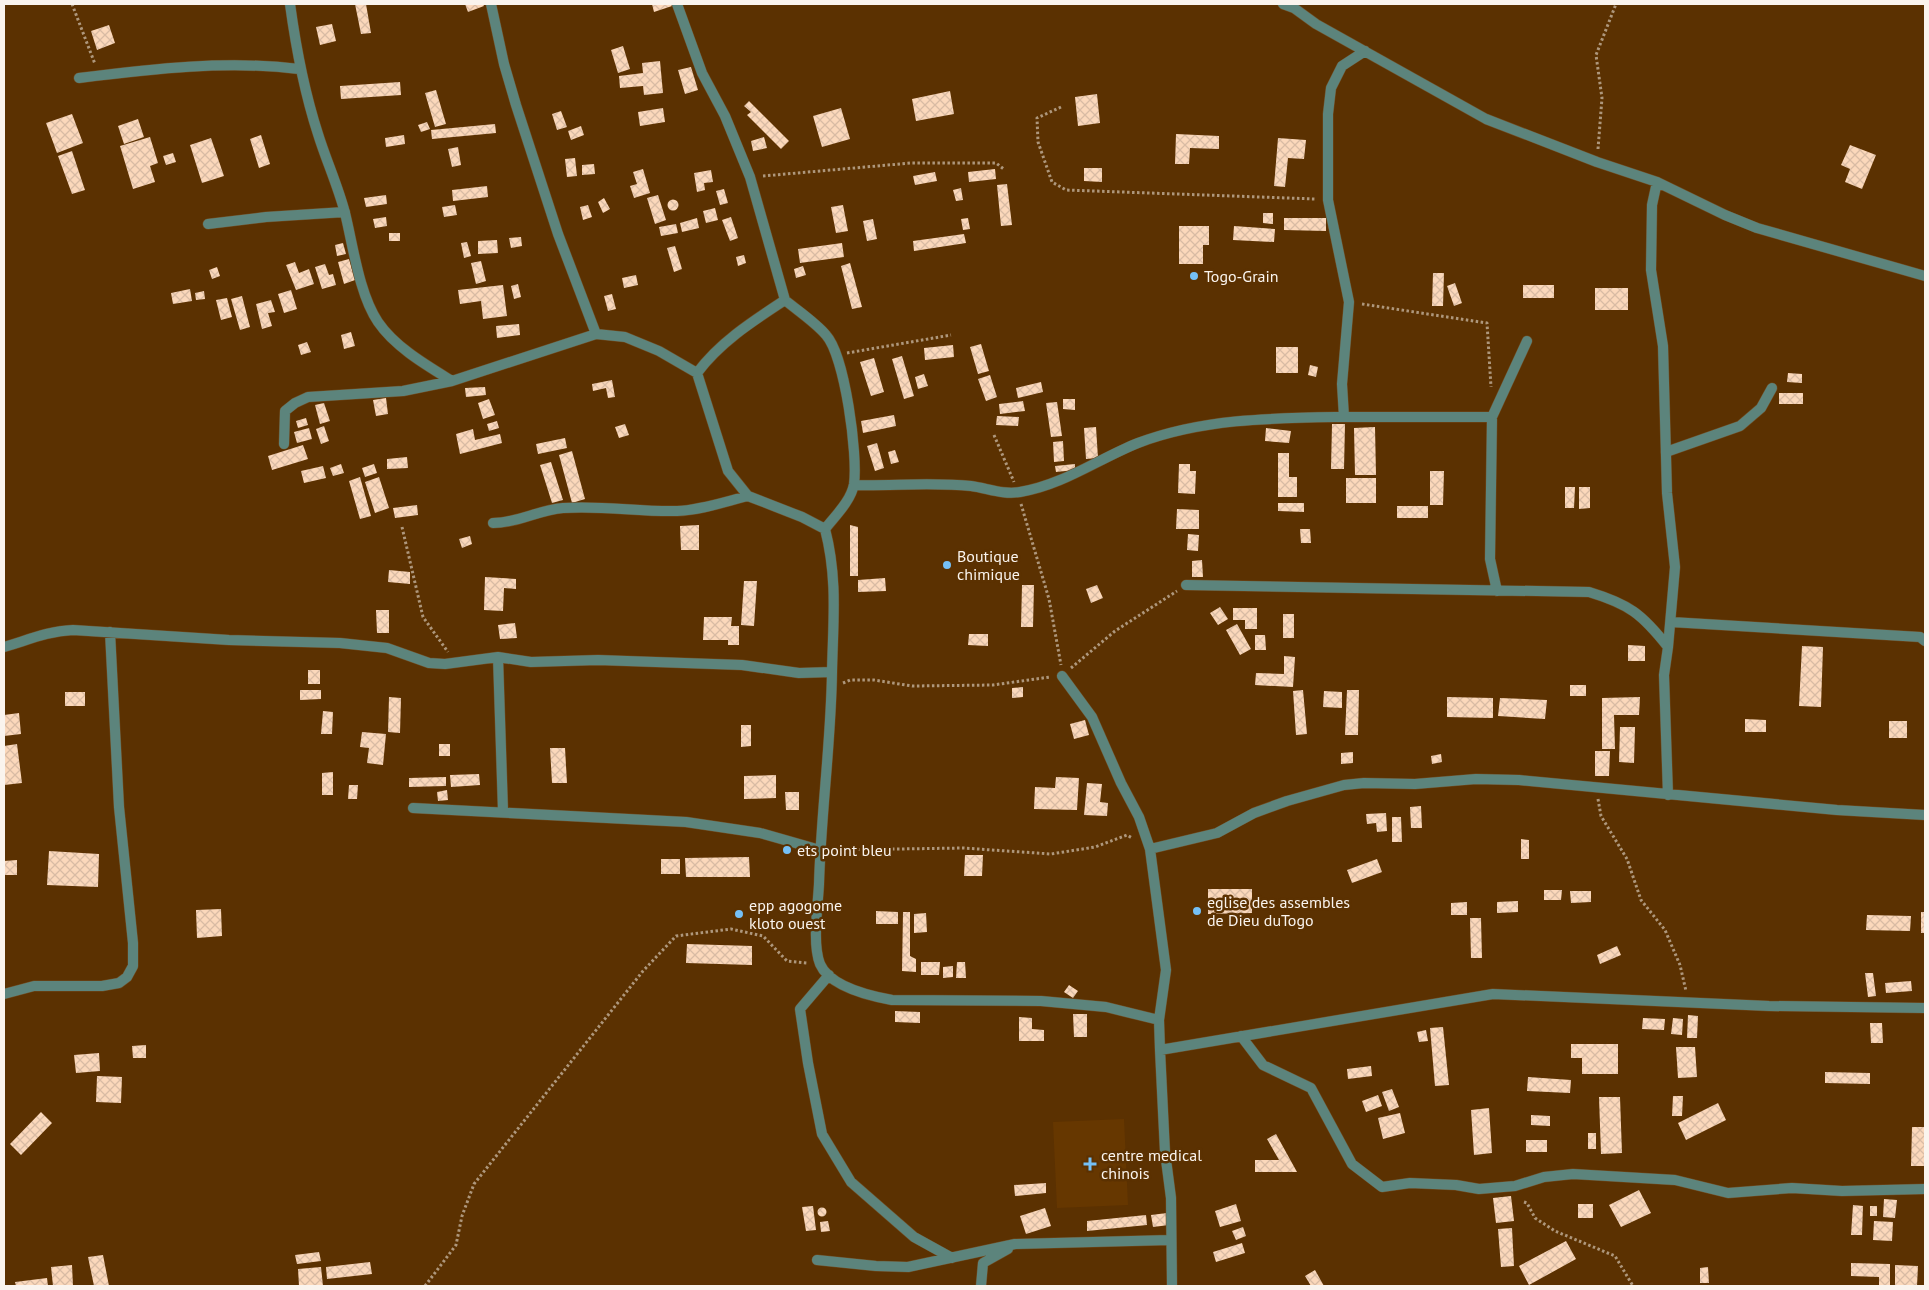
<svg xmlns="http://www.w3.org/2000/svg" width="1929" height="1290" viewBox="0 0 1929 1290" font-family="'PT Sans',sans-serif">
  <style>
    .built { fill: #663700 }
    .building { fill: url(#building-cross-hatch) }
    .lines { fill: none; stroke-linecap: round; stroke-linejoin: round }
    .service-casing { stroke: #714c22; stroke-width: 11 }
    .minor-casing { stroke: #714c22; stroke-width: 11 }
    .path { stroke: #ae977c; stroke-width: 3; stroke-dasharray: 2.5 2.5; stroke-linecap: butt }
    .service { stroke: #5c847c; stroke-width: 10 }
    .minor { stroke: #5c847c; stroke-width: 10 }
    .poi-dot { fill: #75c0f6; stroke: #5b3101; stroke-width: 2 }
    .labels { text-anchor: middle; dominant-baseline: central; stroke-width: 5; stroke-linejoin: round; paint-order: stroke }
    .poi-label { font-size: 16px; fill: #faf4ee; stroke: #5b3101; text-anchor: start }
  </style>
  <defs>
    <pattern id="building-cross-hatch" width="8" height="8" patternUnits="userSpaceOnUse" patternTransform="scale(1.25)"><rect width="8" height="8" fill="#fbd8bb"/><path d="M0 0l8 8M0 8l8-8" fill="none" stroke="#d8bba4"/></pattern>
  </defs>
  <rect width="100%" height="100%" fill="#5b3101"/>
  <path class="built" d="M1124,1119L1128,1205L1057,1208L1053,1122Z"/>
  <path class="building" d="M355,4H366L371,33L361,34Z
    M465,4H483L484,6L468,12Z
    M652,4H671L672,6L654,12Z
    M332,24L336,41L320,45L316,27Z
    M109,25L115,43L97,50L91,31Z
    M623,46L630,69L618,73L611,50Z
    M660,61L663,93L644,95L643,86L620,88L619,76L643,73L642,63Z
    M691,67L698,90L685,94L678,70Z
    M400,82L401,95L341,99L340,86Z
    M436,90L446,124L435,127L425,93Z
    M950,91L954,114L916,121L912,99Z
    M1097,94L1100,123L1078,126L1075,97Z
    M749,101L789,141L781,149L747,115L751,112L744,106Z
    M663,108L665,122L640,126L638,112Z
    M841,108L850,139L822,147L813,116Z
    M561,111L567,127L557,130L552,114Z
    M72,114L83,143L57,153L46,123Z
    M138,119L144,137L124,144L118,126Z
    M427,122L430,129L421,132L418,125Z
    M495,124L496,133L432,139L431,130Z
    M581,126L584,135L571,140L568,131Z
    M1176,134L1219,136V149L1190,148L1189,164H1175Z
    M261,135L270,164L259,168L250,139Z
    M404,135L405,144L386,147L385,138Z
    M150,137L158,163L150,166L155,182L133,189L120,146Z
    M764,137L767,148L753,151L751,141Z
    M211,138L224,176L202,183L190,145Z
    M1278,138L1306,140L1304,159L1288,158L1285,187L1274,186Z
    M1850,145L1876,155L1862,189L1845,182L1850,169L1841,165Z
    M458,147L461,165L452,167L448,149Z
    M72,151L85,190L72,194L58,156Z
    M173,153L176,162L166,165L163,156Z
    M575,158L577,176L567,177L565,159Z
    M594,164L595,174L582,175V165Z
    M1084,168H1102V182L1084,181Z
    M643,169L650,193L634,198L630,186L637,184L633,172Z
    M995,169L996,179L969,182L968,172Z
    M711,170L713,182L704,183L705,190L697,192L694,173Z
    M935,172L937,181L915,185L913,176Z
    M1007,184L1012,225L1001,226L997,185Z
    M487,186L488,197L453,201L452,190Z
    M961,188L963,200L956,201L953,190Z
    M724,189L728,203L720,205L716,191Z
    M386,195L387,204L366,207L364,198Z
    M658,195L666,220L655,224L647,198Z
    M604,198L610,209L603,213L598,202Z
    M667.5 205a5.5 5.5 0 1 1 11 0a5.5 5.5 0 1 1-11 0Z
    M455,205L457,215L444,217L442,207Z
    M588,205L592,217L583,220L580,207Z
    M843,205L848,231L836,233L831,207Z
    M715,208L718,220L706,223L703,211Z
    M1263,213H1273V224L1263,223Z
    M386,217L387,226L375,228L373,219Z
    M731,217L738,238L730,241L722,220Z
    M697,218L699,228L682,232L680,223Z
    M968,218L970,229L963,230L961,219Z
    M1284,218H1326V231L1284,230Z
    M873,219L877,239L867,241L863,221Z
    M676,224L678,233L661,236L659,227Z
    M1179,226H1209V245H1203V264H1179Z
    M1234,226L1275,229L1274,242L1233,240Z
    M389,233H400V241H389Z
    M964,234L966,243L914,251L913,241Z
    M521,237L522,246L511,248L509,238Z
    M497,240L498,253L478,254V241Z
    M467,242L471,256L464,258L461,243Z
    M343,243L346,254L337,256L335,245Z
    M842,243L844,257L800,263L798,249Z
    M675,246L682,269L674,272L667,248Z
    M744,255L746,263L738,266L736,257Z
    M349,259L355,280L344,284L338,262Z
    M481,261L486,281L476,284L471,263Z
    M295,262L299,273L309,269L314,284L296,290L286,265Z
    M850,263L862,307L852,309L841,266Z
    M325,264L329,275L333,274L336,285L322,289L315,267Z
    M803,266L806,275L796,278L794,269Z
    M217,267L220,276L212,279L209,270Z
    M1433,273H1444L1443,306H1432Z
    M636,275L638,285L624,288L622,278Z
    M1455,283L1462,303L1454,306L1447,286Z
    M518,284L521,297L514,299L511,286Z
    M503,285L507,316L483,319L481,301L460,304L458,290Z
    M1523,285H1554V298H1523Z
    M1595,288H1628V310H1595Z
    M190,289L192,301L173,304L171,293Z
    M291,290L297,309L284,313L278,294Z
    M204,291L205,299L196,300L195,293Z
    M612,294L616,309L608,311L604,296Z
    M242,296L250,327L240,330L231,299Z
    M227,298L232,317L221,320L216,300Z
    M271,300L275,312L268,313L272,326L262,329L256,304Z
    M519,324L520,335L497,338L496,326Z
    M351,332L355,346L344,349L341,335Z
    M307,342L311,352L301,355L298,345Z
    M981,344L989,371L978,374L970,347Z
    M953,345L954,357L925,360L924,348Z
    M1276,347H1298V373H1276Z
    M902,356L914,396L904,399L892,359Z
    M874,358L884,392L871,396L860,362Z
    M1310,365L1318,367L1316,377L1308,375Z
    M1788,373L1802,374V383L1787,382Z
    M924,374L928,386L918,389L915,377Z
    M990,375L997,397L986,401L978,379Z
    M612,380L615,397L608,398L606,388L593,391L592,384Z
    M1041,382L1043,392L1018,398L1016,388Z
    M485,387L486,395L466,397L465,388Z
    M1779,393H1803V404H1779Z
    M386,398L388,414L376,416L373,400Z
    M489,399L495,415L483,419L478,403Z
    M1063,399H1075V410L1063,409Z
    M1023,401L1025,411L1000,414L999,404Z
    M1057,402L1062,436L1051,437L1046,403Z
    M324,403L330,421L320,424L315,405Z
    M894,415L896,426L863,433L861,421Z
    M997,416L1019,417L1018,426L996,425Z
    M306,418L308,425L298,428L296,421Z
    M497,421L499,428L489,431L487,424Z
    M625,424L629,435L619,438L615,427Z
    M1332,424H1345L1344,469H1331Z
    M324,426L329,441L321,444L316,429Z
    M1096,427L1098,458L1086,459L1084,428Z
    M1375,427L1376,475H1355L1354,428Z
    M309,428L312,439L297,443L294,432Z
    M1266,428L1291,431L1289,443L1265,441Z
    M473,429L475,440L500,434L502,443L460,454L456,434Z
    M565,438L567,448L538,454L536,444Z
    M1063,441L1064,461L1054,462L1053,442Z
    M877,443L884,468L875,471L867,446Z
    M303,445L308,459L272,470L268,456Z
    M895,450L899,462L891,464L888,452Z
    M572,451L585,499L572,503L559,455Z
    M1278,453H1289V477H1297V497H1278Z
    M407,457L408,468L387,469V459Z
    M551,462L563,500L552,503L540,465Z
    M341,464L344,473L333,476L330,468Z
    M374,464L377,473L365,477L362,468Z
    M1075,464V470L1056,472L1055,466Z
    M1179,464H1190V471H1196L1195,494L1178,493Z
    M323,466L326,478L304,483L301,471Z
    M1430,471H1444L1443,505H1430Z
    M360,477L371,516L360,519L349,481Z
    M379,477L389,508L375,513L365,482Z
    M1346,478H1376V503H1346Z
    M1565,487H1575L1574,508H1565Z
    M1579,487H1590V508L1579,509Z
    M1278,503H1304V512L1278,511Z
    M417,505L418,515L395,518L393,508Z
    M1397,506H1428V518H1397Z
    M1177,509L1199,510V529H1176Z
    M699,525V550H681L680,526Z
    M850,525L858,527V576H850Z
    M1300,529H1310L1311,543H1301Z
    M1188,534L1199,535L1198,551L1187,550Z
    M470,536L472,544L462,548L459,539Z
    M1202,560L1203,577H1192V561Z
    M389,570L410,572V584L388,582Z
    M485,577L516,579V589L504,588L503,611L484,610Z
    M885,578L886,591L858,592V580Z
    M744,581H757L754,626L741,625Z
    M1022,585H1034L1033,627H1021Z
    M1097,585L1103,598L1091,603L1086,589Z
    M1220,607L1228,619L1218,625L1210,613Z
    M1233,608H1257V629H1245V620H1233Z
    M376,610H389V633H377Z
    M1283,614H1294V638H1283Z
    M704,617H732L731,626H739V645H728V640H703Z
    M515,623L517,638L500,639L498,625Z
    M1237,624L1251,649L1240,655L1226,630Z
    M969,634H988V646L968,645Z
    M1255,635H1265L1266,650H1255Z
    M1628,645L1645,646V661H1628Z
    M1802,646L1823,647L1821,707L1799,706Z
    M1284,656L1295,657L1293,687L1255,685L1256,673L1284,674Z
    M308,670H320V684H308Z
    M1570,685H1586V696H1570Z
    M1023,687V697L1012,698V688Z
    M300,690H321V699L300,700Z
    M1303,690L1307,734L1296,735L1293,691Z
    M1347,690H1359L1358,735H1345Z
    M1324,691L1342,692V708L1323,707Z
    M65,692H85V706H65Z
    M389,697L401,698L400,733L388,732Z
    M1447,697L1493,698V718L1447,717Z
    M1640,697L1639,715H1614L1615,749H1602V698Z
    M1500,698L1547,700L1545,719L1498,716Z
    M323,711L333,712L332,734H321Z
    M19,713L21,734L4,736V715Z
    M1745,719L1766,720V732H1745Z
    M1085,720L1089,735L1074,739L1070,724Z
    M1889,721H1907V738H1889Z
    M741,725H751V746L741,747Z
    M1620,727H1635L1634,763L1619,762Z
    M362,732L386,734L383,765L367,763L369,748L360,747Z
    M17,744L22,783L4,785V746Z
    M439,744H450V756H439Z
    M550,748H565L567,783H552Z
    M1595,751H1610L1609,776H1595Z
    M1353,752V763L1341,764V753Z
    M1441,754L1442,762L1432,764L1431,756Z
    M333,772V795H322V773Z
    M479,774L480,785L451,787L450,775Z
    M776,775V798L744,799V776Z
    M446,777V786L409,787V778Z
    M1056,777L1079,778L1077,810L1034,809L1035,787L1055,788Z
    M1087,783L1102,784L1100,802L1108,803L1107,816L1084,815Z
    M349,785H358L357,799H348Z
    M447,790L448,800L438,801L437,792Z
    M785,792H799V810H786Z
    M1421,806L1422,828H1411L1410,807Z
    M1386,813L1387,831L1377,832L1376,823L1367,824L1366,814Z
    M1392,817H1401L1402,842H1392Z
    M1521,839L1529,840V859H1521Z
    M49,851L99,854L98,887L47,885Z
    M965,855H983L982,876H964Z
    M749,857L750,877H686L685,858Z
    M661,859H680V874H661Z
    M1377,859L1382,872L1352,883L1347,870Z
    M17,860V875H4V861Z
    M1208,889H1252V913L1208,914Z
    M1544,890H1562L1561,900H1544Z
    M1570,891H1591V902L1571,903Z
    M1518,901V912L1497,913V902Z
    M1467,902V915H1451V903Z
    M221,909L222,936L197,938L196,910Z
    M876,911L898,912V924H876Z
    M903,912H910V956L916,959V972L902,971Z
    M1921,912H1925V933H1921Z
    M926,913L927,932L914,933V914Z
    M1867,915L1911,916L1910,931L1866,930Z
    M1470,918H1481L1482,958H1471Z
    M687,944L752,946V965L686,963Z
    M1617,946L1621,955L1600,964L1597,955Z
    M921,962H940L939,975H921Z
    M957,962H965L966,978H956Z
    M953,966V977L943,978V967Z
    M1865,973H1873L1876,996L1868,997Z
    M1911,981L1912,991L1886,993L1885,983Z
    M1069,985L1078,991L1073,998L1064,992Z
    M895,1011L920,1012V1023L895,1022Z
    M1073,1014H1087V1037H1074Z
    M1688,1015L1698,1016L1697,1038H1687Z
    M1019,1017L1032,1018V1029L1044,1030V1041H1019Z
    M1643,1018L1665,1019L1664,1030L1642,1029Z
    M1673,1018L1683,1019L1682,1035L1671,1034Z
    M1870,1023H1882L1883,1043H1871Z
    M1443,1027L1449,1085L1435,1086L1430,1028Z
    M1426,1030L1428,1041L1419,1042L1417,1032Z
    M1571,1044H1618V1074H1582V1058H1571Z
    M146,1045V1058H133L132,1046Z
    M1676,1047H1695L1697,1077L1678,1078Z
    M99,1053L100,1071L76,1073L74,1055Z
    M1371,1066L1372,1076L1348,1079L1347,1069Z
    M1825,1072L1870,1073V1084L1825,1083Z
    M97,1076L122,1077L121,1103L96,1102Z
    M1528,1077L1571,1080L1570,1093L1527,1091Z
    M1392,1089L1399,1107L1389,1111L1382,1092Z
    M1378,1095L1382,1106L1366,1112L1362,1101Z
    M1673,1096H1683L1682,1116H1672Z
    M1599,1097H1620L1622,1153L1601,1154Z
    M1718,1103L1726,1120L1686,1140L1678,1123Z
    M1489,1108L1492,1153L1474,1155L1471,1110Z
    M41,1112L52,1123L21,1155L10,1144Z
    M1400,1113L1405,1133L1383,1139L1378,1118Z
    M1531,1115L1550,1116V1126L1531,1125Z
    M1912,1127H1925V1166H1911Z
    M1588,1133H1596V1149H1588Z
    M1276,1134L1297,1172H1255V1160H1279L1267,1139Z
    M1526,1140H1547V1152H1526Z
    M1046,1183V1193L1015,1196L1014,1185Z
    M1639,1190L1651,1213L1621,1227L1609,1205Z
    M1511,1196L1514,1221L1496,1223L1493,1198Z
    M1884,1199L1897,1200L1895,1218L1883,1217Z
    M1236,1204L1241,1221L1220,1227L1215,1211Z
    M1578,1204H1593V1218H1578Z
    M1853,1205L1863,1206L1862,1235H1851Z
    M813,1206L816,1230L806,1231L802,1207Z
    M1870,1206H1877V1216H1870Z
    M817.5 1212a4.5 4.5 0 1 1 9 0a4.5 4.5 0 1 1-9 0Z
    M1045,1208L1051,1226L1026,1234L1020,1216Z
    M1167,1213L1169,1225L1153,1227L1151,1215Z
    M1146,1215L1147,1225L1087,1231V1221Z
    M828,1221L830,1231L821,1232L820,1222Z
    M1874,1221L1893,1222L1892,1241L1873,1240Z
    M1243,1227L1246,1236L1236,1240L1232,1231Z
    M1512,1228L1514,1266L1501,1267L1498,1229Z
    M1566,1241L1576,1259L1529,1285L1519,1266Z
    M1242,1243L1245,1253L1216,1262L1213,1252Z
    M319,1252L321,1261L297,1264L295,1255Z
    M103,1255L109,1286H94L88,1257Z
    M370,1262L372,1274L327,1279L326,1267Z
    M1851,1263L1890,1264V1286H1879V1277L1851,1276Z
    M72,1265L73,1286H53L51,1267Z
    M1895,1265L1918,1266L1917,1286H1895Z
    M321,1267L323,1286H299L298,1269Z
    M1708,1267L1709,1283H1700V1268Z
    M1315,1270L1324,1286H1311L1305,1276Z
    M47,1278L48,1286H16L15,1282Z"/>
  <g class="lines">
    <g class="service-casing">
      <path id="service" d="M1666,452L1740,426L1761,408L1772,388"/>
    </g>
    <g class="minor-casing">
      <path id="minor" d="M290,4C296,48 304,91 318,134C326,160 338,186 345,213C353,245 359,294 378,322C395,347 426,365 452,381L596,334L625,337L659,351L697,373L728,471L748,496L802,517L825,529C838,579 833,622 832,672C831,743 821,813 819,884C818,905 812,944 820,964C830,987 870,996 892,1000L1041,1001L1106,1007L1159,1020
        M491,4L504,64L516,105L558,234L596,334
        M677,4L702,73L725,116L750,177L785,300C753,321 720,342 697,373
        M1283,4L1294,8L1316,24L1486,119L1597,162L1657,182L1725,215L1757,228L1925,276
        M1365,51L1342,66L1331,88L1328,114V200L1349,302L1342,384L1344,417H1492
        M79,78C151,69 227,60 299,69
        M1657,182L1652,205L1651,270L1663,346L1667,493L1675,567L1668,647
        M208,224L266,217L345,212
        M785,300C798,311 815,322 826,335C845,356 858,455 854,484C851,501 835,516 825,529
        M284,444L285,411L295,403L308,397L403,391L452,381
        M854,485C892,486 932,482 971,486C987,488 1003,495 1020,492C1063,485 1098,459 1138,443C1204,418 1275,418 1344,417
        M493,523C518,523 538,510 563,508C601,505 639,512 677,511C701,510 724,502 748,496
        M1186,585L1589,592C1629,604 1642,614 1668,647L1664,675L1668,795
        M1497,591L1490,559L1492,417L1527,341
        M1671,622L1920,637L1925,641
        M4,647C28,640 48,631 73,630L229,640L340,643L387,648L429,663L445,664L498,657L531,662L598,660L742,665L799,673L832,672
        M498,657L503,811
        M1062,676L1092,717L1121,783L1139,817L1150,849L1166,970L1159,1020L1160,1050L1165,1152L1171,1198L1172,1286
        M413,808L686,822L760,833L820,850
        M1150,849L1217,833L1254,813L1287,801L1344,785L1364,783L1415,784L1476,779L1519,780L1837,810L1925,815
        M829,975L800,1009L808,1063L822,1134L851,1182L914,1237L952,1258
        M4,994L34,986H102L119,983L127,977L133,966V943L119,807L110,632
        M1241,1036L1263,1065L1311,1088L1352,1164L1382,1187L1410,1183L1456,1185L1479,1189L1515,1186L1544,1177L1573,1174L1675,1180L1728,1193L1792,1188L1842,1191L1925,1189
        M1160,1050L1493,994L1769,1006L1925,1008
        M817,1260L876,1266L908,1267L1015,1244L1170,1240
        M981,1286L983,1263L1008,1249"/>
    </g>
    <path class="path" d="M72,4L95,64
      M1061,107L1037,118L1038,142L1052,182L1066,190L1315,199
      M1598,149L1602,98L1596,55L1616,4
      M763,176L911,163H996L1005,170
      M1362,304L1487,323L1491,387
      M847,353L951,335
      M994,435L1014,482
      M1021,504L1049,599L1061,665
      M402,527L423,617L448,652
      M1071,668L1115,631L1177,591
      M843,683L850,680H874L912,686L993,685L1050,677
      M1598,799L1601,816L1627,859L1641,900L1665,930L1680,965L1686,991
      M832,850L963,848L1051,854L1095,847L1127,835L1132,838
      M1524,1202L1527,1203L1535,1218L1555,1231L1615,1256L1633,1286
      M425,1286L456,1245L462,1216L474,1184L643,971L676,936L731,929L763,936L787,961L807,963"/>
    <use href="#service" class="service"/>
    <use href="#minor" class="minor"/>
  </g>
  <g class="poi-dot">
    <circle cx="1194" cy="276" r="5"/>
    <circle cx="947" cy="565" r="5"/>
    <circle cx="787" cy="850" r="5"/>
    <circle cx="1197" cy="911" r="5"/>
    <circle cx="739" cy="914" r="5"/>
    <path d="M1087.5 1156.5h5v5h5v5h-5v5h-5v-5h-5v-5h5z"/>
  </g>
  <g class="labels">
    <g class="poi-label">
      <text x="1204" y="276">Togo-Grain</text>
      <text x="957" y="556">Boutique<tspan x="957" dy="18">chimique</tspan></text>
      <text x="797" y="850">ets point bleu</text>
      <text x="1207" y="902">eglise des assembles<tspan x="1207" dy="18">de Dieu duTogo</tspan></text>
      <text x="749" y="905">epp agogome<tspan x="749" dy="18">kloto ouest</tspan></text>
      <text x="1101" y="1155">centre medical<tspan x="1101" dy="18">chinois</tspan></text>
    </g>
  </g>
  <rect width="1929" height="1290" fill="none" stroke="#faf4ee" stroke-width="10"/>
</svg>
